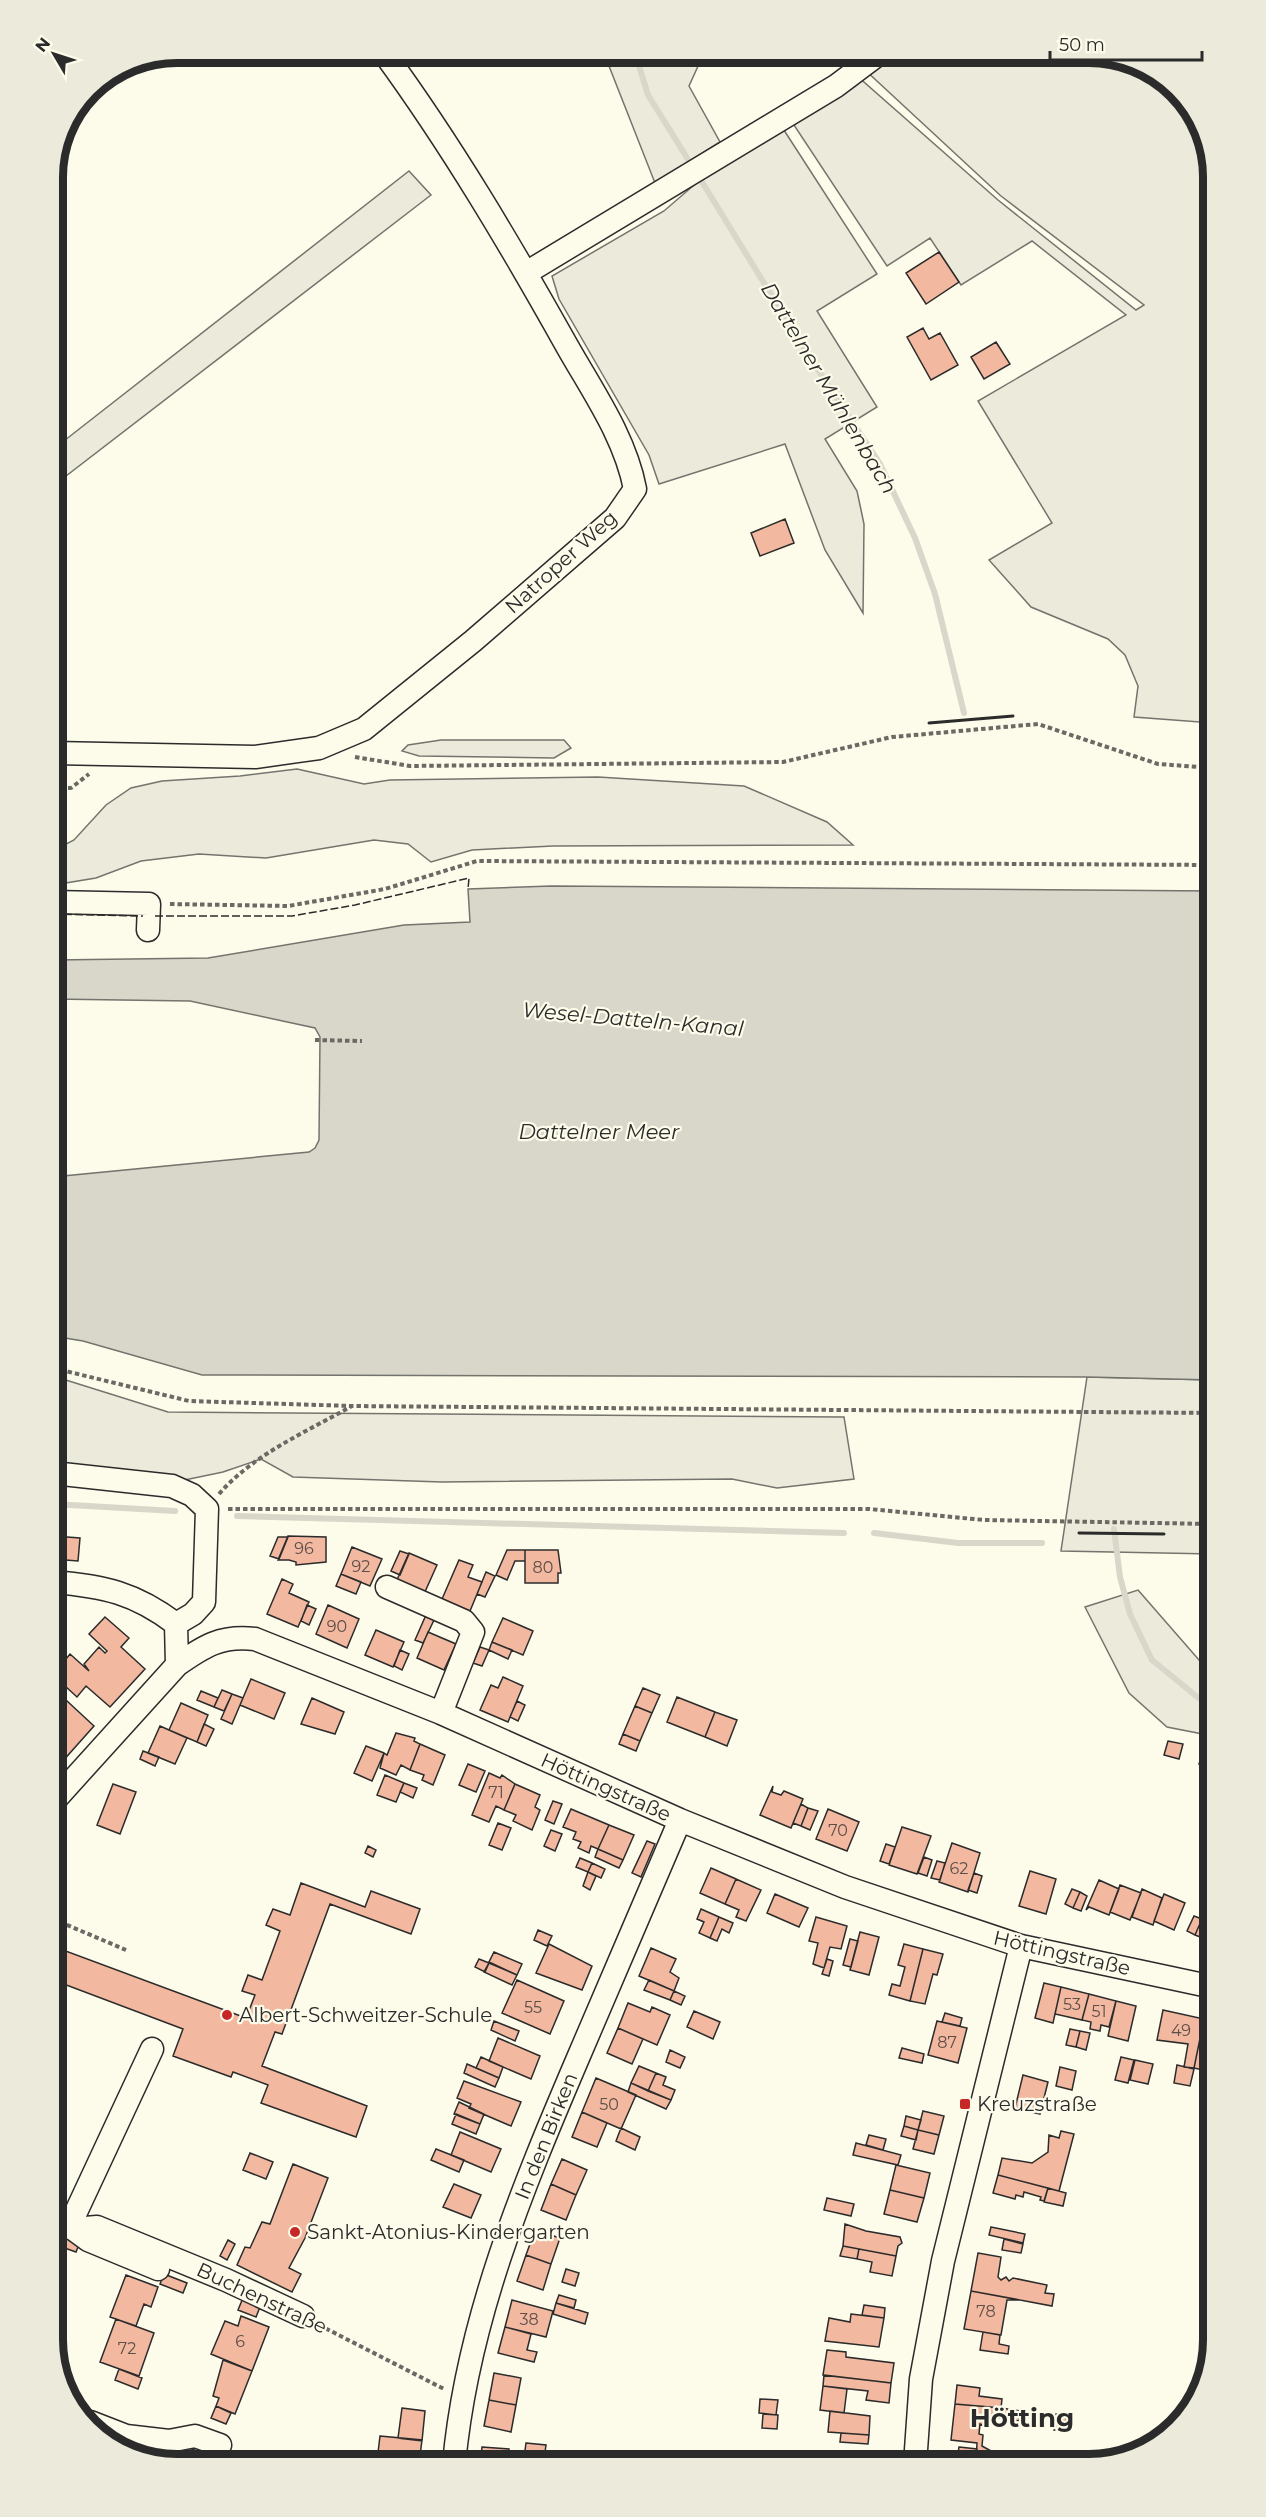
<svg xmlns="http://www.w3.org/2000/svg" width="1266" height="2517" viewBox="0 0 1266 2517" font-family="Montserrat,sans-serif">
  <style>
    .green { fill: #ecebdb; stroke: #74746e; stroke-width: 1.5 }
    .water { fill: #d8d7c9; stroke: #74746e; stroke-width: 1.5 }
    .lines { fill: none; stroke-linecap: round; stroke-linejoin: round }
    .stream { stroke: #d8d7c9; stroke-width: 6 }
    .building { fill: #f2b8a0; stroke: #2b2b2b; stroke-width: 1.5 }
    .minor-casing { stroke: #2b2b2b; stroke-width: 25 }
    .path { stroke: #6a6964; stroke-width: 4; stroke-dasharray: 4.5 3; stroke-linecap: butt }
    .minor { stroke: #fdfbea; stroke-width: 22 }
    .fence { stroke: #2b2b2b; stroke-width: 1.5; stroke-dasharray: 8 3; stroke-linecap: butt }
    .wall { stroke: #2b2b2b; stroke-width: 3 }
    .poi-dot { fill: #c62828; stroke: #fdfbea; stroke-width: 2 }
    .labels { text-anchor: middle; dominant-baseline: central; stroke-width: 4.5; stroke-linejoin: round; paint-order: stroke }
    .number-label { font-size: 16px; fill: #5d4e48 }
    .street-label { font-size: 20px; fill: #2b2b2b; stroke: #fdfbea }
    .poi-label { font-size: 20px; fill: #2b2b2b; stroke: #fdfbea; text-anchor: start }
    .water-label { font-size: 21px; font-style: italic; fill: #2b2b2b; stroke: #fdfbea }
    .district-label { font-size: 26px; font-weight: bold; fill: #2b2b2b; stroke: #fdfbea }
    .rim { fill: none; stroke: #2b2b2b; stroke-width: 8 }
  </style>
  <rect width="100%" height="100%" fill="#fdfbea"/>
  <path class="green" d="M606,53H704L689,86L720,142L655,183L609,66Z
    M882,53H1097L1165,78L1204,130L1213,177V723L1134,717L1138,686L1125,655L1108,639L1031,607L989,560L1052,523L978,401L1126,315L1032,241L961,285L930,238L887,266L790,119L857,76L998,200L1136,310L1144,305L1001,196L864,69Z
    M780,124L877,274L817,311L877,407L825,439L857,491L864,524L863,613L825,550L785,444L659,484L649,455L559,299L552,276L664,211L730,154Z
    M409,171L431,195L53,486V434L60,444Z
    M441,740H564L571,748L554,758L419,756L402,751L408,745Z
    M297,769L364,784L390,780L598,777L744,786L827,822L853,845L553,846L472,850L431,862L408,844L374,840L266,858L199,854L141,861L96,878L53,885V851L74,840L106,805L131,788L162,781L240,776Z
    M53,1376L168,1412L844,1417L854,1479L777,1488L732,1479L442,1482L293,1477L261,1459L223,1472L175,1482L53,1470Z
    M1087,1377L1213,1380V1554L1061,1551Z
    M1138,1590L1213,1676V1736L1167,1727L1129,1693L1085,1607Z"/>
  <path class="water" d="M551,886L1213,891V1380L1087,1377L202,1375L83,1341L53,1336V1177L309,1152L315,1148L319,1140L320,1037L315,1028L190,1001L53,999V960L208,958L404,925L470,922L468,889Z"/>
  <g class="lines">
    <path class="stream" d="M635,53L648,95L689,161
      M699,177L805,350L880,464L915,538L935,594L964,713
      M53,1504L175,1511
      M237,1516L844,1533
      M1114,1529L1120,1577L1130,1614L1152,1660L1201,1700L1213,1704
      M874,1533L958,1543H1042"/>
  </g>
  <path class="building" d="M939,252L959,282L926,304L906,273Z
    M923,328L929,339L940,333L958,365L931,380L907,337Z
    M996,342L1010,364L984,379L971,357Z
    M785,519L794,543L760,556L751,533Z
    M53,1536L80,1538L78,1561L53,1559Z
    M288,1536L326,1537V1562L296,1565V1562L289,1560H278Z
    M278,1537H288L279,1559L270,1556Z
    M352,1547L382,1559L370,1586L341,1574Z
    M507,1550H525V1561H515L507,1580L496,1575Z
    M525,1550H558L561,1573H558V1583H525Z
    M400,1551L409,1554L400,1575L391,1571Z
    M409,1553L437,1565L424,1594L396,1582Z
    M459,1560L473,1565L468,1577L482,1582L470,1611L442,1599Z
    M486,1572L495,1576L485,1597L477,1594Z
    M341,1574L361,1582L356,1594L336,1586Z
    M282,1579L293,1584L289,1593L309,1602L298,1627L267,1614Z
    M307,1605L316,1609L309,1625L301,1621Z
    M328,1605L359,1619L347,1648L316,1634Z
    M426,1615L435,1618L423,1643L415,1640Z
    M105,1617L129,1638L121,1647L145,1669L110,1707L86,1686L77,1697L53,1675L70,1654L89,1671L84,1664L99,1647L105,1653L107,1651L89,1634Z
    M503,1618L533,1631L523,1655L492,1642Z
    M376,1630L404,1642L393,1667L365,1655Z
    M428,1632L456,1644L444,1670L417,1658Z
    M492,1642L512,1650L508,1659L489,1650Z
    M480,1647L489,1650L482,1666L473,1663Z
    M400,1650L409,1654L402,1670L394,1666Z
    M503,1677L523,1686L508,1722L480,1710L491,1685L498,1688Z
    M251,1679L285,1693L274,1719L240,1705Z
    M53,1688L94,1726L53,1772Z
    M643,1688L660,1695L652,1713L635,1706Z
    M222,1690L232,1694L224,1711L214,1707Z
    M201,1691L218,1698L214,1707L197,1700Z
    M232,1694L243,1698L232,1724L221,1719Z
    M677,1697L715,1712L705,1737L667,1722Z
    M312,1698L344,1712L335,1734L301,1724Z
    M517,1701L525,1705L518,1721L510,1717Z
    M181,1703L208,1715L197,1742L169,1730Z
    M635,1706L652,1713L640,1741L623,1734Z
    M715,1712L737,1720L727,1746L705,1737Z
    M204,1724L214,1729L206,1746L197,1742Z
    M160,1726L187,1738L175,1764L148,1753Z
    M396,1733L415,1738L414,1741L420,1744L410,1770L401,1765L396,1775L380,1768L384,1753L387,1755Z
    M623,1734L640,1741L636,1751L619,1744Z
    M1168,1741L1183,1744L1179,1759L1164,1755Z
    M420,1744L445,1755L433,1785L422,1780L424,1775L410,1770Z
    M366,1746L384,1753L372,1781L354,1773Z
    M1204,1749L1213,1752L1211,1767L1199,1764Z
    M143,1751L159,1757L155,1766L140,1759Z
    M468,1764L485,1771L476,1792L459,1785Z
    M489,1773L500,1778L502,1775L515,1784L504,1810L496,1806L489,1822L472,1815Z
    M385,1775L404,1783L396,1802L377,1795Z
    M404,1783L417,1788L413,1798L400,1792Z
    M113,1784L136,1792L120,1834L97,1825Z
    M515,1784L540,1795L535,1807L540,1810L532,1830L513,1821L516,1815L504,1810Z
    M773,1786L772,1792L781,1795L784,1791L803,1799L791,1828L760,1815Z
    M553,1801L562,1804L554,1824L545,1820Z
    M801,1804L808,1808L801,1826L793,1823Z
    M808,1808L818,1811L810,1830L801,1826Z
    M571,1809L609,1825L598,1849L591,1846L589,1853L578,1848L581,1842L573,1839L576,1832L563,1827Z
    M828,1809L859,1822L847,1851L816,1839Z
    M498,1823L511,1828L502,1850L489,1845Z
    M609,1825L634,1835L623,1860L598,1849Z
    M902,1827L931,1836L917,1874L889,1865Z
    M551,1830L562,1834L555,1851L544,1846Z
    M647,1841L655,1844L641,1877L632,1873Z
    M952,1843L980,1853L968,1892L939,1882Z
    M886,1844L895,1847L889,1864L880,1861Z
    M368,1846L376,1850L373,1857L365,1853Z
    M598,1849L623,1860L619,1868L595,1857Z
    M924,1857L932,1860L927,1876L918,1873Z
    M580,1858L592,1863L588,1872L576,1867Z
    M937,1861L945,1863L940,1880L931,1878Z
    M592,1863L605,1869L601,1878L588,1872Z
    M711,1868L736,1879L725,1904L700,1893Z
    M1030,1871L1056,1879L1046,1914L1019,1906Z
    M588,1872L596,1876L590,1890L583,1886Z
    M974,1873L982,1876L977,1893L968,1890Z
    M736,1879L761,1890L746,1921L736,1917L739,1910L725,1904Z
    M1099,1880L1119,1889L1109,1915L1089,1907L1086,1910Z
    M301,1883L365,1907L371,1891L420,1909L411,1934L330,1904L282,2034L275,2032L262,2066L367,2106L356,2137L261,2103L268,2085L233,2072L231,2077L173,2056L183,2029L53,1980L55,1947L246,2018L255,1995L242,1991L248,1975L262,1980L280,1931L266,1925L273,1909L290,1915Z
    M1120,1885L1141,1893L1130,1920L1110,1912Z
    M1072,1889L1080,1892L1073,1908L1065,1904Z
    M1142,1889L1162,1898L1153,1925L1132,1917Z
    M1080,1892L1087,1896L1081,1911L1073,1908Z
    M775,1894L808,1908L799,1927L767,1913Z
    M1164,1894L1185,1903L1174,1930L1154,1921Z
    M701,1909L719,1917L710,1938L699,1933L704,1922L697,1919Z
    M1194,1916L1202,1919L1195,1935L1187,1931Z
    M719,1917L733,1923L729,1933L722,1929L717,1941L710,1938Z
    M816,1917L847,1926L841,1949L830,1947L824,1968L813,1964L818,1943L809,1941Z
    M1202,1919L1210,1923L1203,1938L1195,1935Z
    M538,1930L552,1936L547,1946L534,1940Z
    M860,1932L879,1937L869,1975L850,1970Z
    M850,1939L858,1941L851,1967L843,1965Z
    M549,1944L592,1966L582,1990L536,1973Z
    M904,1944L923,1949L910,2001L889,1995L892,1984L900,1986L905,1967L898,1965Z
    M651,1948L676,1959L670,1972L679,1978L674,1991L639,1976Z
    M923,1949L943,1954L937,1975L933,1974L925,2004L910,2001Z
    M494,1952L522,1964L517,1975L489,1962Z
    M479,1959L489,1963L485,1972L475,1967Z
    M827,1959L833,1961L829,1976L822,1974Z
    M489,1963L517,1975L512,1985L484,1972Z
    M517,1980L564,2001L550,2034L502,2013Z
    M649,1980L674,1991L670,2000L644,1990Z
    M1044,1983L1061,1987L1053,2023L1035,2018Z
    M1061,1987L1089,1994L1082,2020L1055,2014Z
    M674,1991L685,1996L681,2005L670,2000Z
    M1089,1994L1116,2001L1109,2027L1101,2025L1100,2031L1090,2029L1091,2022L1082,2020Z
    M1116,2001L1136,2006L1128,2041L1108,2036Z
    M628,2003L650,2012L652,2007L670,2015L657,2045L618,2028Z
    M1163,2010L1204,2019L1194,2068L1184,2067L1188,2044L1157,2040Z
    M694,2011L720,2022L713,2039L687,2027Z
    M945,2013L962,2018L960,2026L942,2022Z
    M1204,2019L1213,2021V2049L1208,2048L1207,2054L1210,2058L1207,2071L1194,2068Z
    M494,2021L519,2031L515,2041L491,2030Z
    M937,2021L967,2028L958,2063L928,2055Z
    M618,2028L643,2039L632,2064L607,2053Z
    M1070,2029L1080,2031L1076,2047L1066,2045Z
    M1080,2031L1090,2033L1086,2050L1076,2047Z
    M498,2038L540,2056L531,2079L489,2061Z
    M902,2048L924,2054L922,2063L899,2058Z
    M670,2050L685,2057L680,2068L666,2062Z
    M481,2057L503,2067L499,2078L476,2068Z
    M1121,2057L1134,2060L1128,2083L1115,2080Z
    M1135,2060L1153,2064L1148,2084L1130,2080Z
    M467,2064L499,2078L495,2087L464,2073Z
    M1177,2065L1194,2069L1190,2086L1174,2083Z
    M639,2066L656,2073L648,2091L631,2083Z
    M1060,2067L1076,2071L1072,2090L1056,2086Z
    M656,2073L666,2077L663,2085L675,2090L671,2100L648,2091Z
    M1023,2075L1048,2082L1040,2114L1015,2108Z
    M596,2078L636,2095L621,2129L582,2112Z
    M464,2081L521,2102L511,2126L469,2108L471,2104L457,2098Z
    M631,2083L671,2100L666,2109L628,2092Z
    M459,2102L484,2114L480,2124L454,2114Z
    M923,2111L944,2116L939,2135L918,2130Z
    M582,2112L607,2123L597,2147L572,2137Z
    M456,2114L480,2124L476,2134L452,2124Z
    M906,2116L921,2120L918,2130L904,2126Z
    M904,2126L918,2130L916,2140L901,2136Z
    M621,2128L640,2137L635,2150L616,2141Z
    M918,2130L939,2135L934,2154L913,2149Z
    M1061,2131L1074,2134L1059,2191L998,2175L1002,2158L1032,2163L1048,2152L1049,2135L1059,2138Z
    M460,2132L501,2149L491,2172L451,2155Z
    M869,2135L886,2139L883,2150L866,2145Z
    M856,2143L901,2155L898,2165L853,2155Z
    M436,2149L464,2160L459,2172L431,2160Z
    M250,2153L273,2162L266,2179L243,2170Z
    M562,2159L587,2170L576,2195L551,2184Z
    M293,2164L328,2178L305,2238L289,2268L301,2274L292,2292L237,2265L245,2247L250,2248L262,2222L270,2224Z
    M896,2165L930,2173L924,2198L890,2190Z
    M998,2175L1048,2188L1044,2201L1040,2200L1041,2197L1024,2192L1023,2197L1016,2195L1015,2199L993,2193Z
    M454,2184L481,2195L471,2218L443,2207Z
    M551,2184L576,2195L566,2220L541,2210Z
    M1048,2188L1066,2193L1063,2206L1044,2202Z
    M890,2190L924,2198L917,2222L884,2214Z
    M827,2198L854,2204L851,2216L824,2210Z
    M845,2224L866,2231L900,2237L902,2243L898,2246L896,2256L843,2246Z
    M991,2227L1025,2234L1023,2243L989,2235Z
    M535,2230L560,2238L551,2264L526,2255Z
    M54,2232L80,2242L76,2252L53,2244Z
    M1004,2239L1023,2244L1021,2253L1002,2250Z
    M228,2240L235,2244L227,2260L220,2256Z
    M843,2246L859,2249L857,2259L840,2256Z
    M859,2249L896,2256L892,2276L870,2272L872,2262L857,2259Z
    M978,2253L1001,2257L998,2277L1001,2280L1006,2277L1009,2281L1013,2278L1047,2285L1045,2293L1054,2294L1052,2306L971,2291Z
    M526,2255L551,2264L543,2290L517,2281Z
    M566,2269L579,2273L575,2286L562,2282Z
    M164,2274L187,2283L183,2293L160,2284Z
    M126,2275L158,2287L151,2307L144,2304L136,2326L110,2317Z
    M971,2291L1020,2300H1007L1001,2335L964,2329Z
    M245,2293L262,2302L256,2317L238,2310Z
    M559,2295L576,2300L574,2308L556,2303Z
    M512,2300L553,2311L546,2337L505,2327Z
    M556,2303L588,2313L585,2324L553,2314Z
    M864,2305L885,2308L884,2318L862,2315Z
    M851,2314L884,2318L879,2347L825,2341L829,2318L850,2322Z
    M241,2316L269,2327L252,2371L211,2354L225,2321L238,2326Z
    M116,2319L154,2333L139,2376L100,2362Z
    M505,2327L531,2334L527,2350L537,2352L534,2362L498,2353Z
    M983,2332L1000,2335L999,2344L1009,2346L1008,2354L980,2350Z
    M827,2350L846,2352V2357L894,2363L891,2383L823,2375Z
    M223,2360L252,2371L235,2414L216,2406L219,2398L213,2396Z
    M119,2369L142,2378L138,2389L115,2380Z
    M494,2373L521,2378L516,2405L489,2400Z
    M824,2375L891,2383L889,2403L866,2400L868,2391L823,2386Z
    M957,2385L980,2388L979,2396L1002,2399L1001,2408L955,2404Z
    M823,2386L847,2389L844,2413L820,2410Z
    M760,2399L778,2400L776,2415L759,2413Z
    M489,2400L516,2405L511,2432L484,2426Z
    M955,2404L1001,2408L1000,2418L984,2417L983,2425L980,2424L979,2434L983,2435L982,2446L991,2451L990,2461L976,2460L977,2443L951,2440Z
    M216,2406L231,2413L226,2424L211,2418Z
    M402,2408L425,2411L422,2441L398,2438Z
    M1001,2408L1021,2411L1019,2421L1000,2418Z
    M830,2411L870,2416L869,2435L828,2432Z
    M763,2414L778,2415L777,2429L762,2428Z
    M1056,2414L1067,2415L1065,2431L1054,2430Z
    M841,2433L869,2435L868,2444L840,2442Z
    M380,2436L422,2440L419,2464L377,2461Z
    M526,2443L546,2445L544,2460L524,2458Z
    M186,2447L217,2458L215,2464H179Z
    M482,2447L509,2449L508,2463L520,2464H480Z
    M959,2447L977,2449L976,2461L957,2459Z
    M217,2458L228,2463L229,2460L239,2463L215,2464Z"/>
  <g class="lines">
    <g class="minor-casing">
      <path id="minor" d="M526,273L836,86L880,53
        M53,753L255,757L319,748L364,729L473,641L615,518L635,489C625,437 593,392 567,346C511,246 452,146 384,53
        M53,902L149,904L148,930
        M53,1473L172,1486L192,1495L207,1509L204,1602L193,1614L176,1624
        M53,1582C104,1586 135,1593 176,1624L177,1665
        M387,1587L464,1621L473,1632L441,1713
        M53,1802L177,1665C204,1646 221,1635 255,1639L441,1713L680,1820L845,1887L1021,1946L1213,1987
        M53,2221L73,2229L97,2227L226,2280L303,2316
        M69,2227L152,2049
        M73,2229L88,2240L158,2269
        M90,2422L126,2436L169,2441L195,2436L220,2445
        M454,2464C467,2321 522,2189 578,2058C612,1979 646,1899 680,1820
        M915,2464L921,2379L943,2261L1021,1946"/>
    </g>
    <path class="path" d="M355,757L410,766L783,762L892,737L1038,724L1158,764L1213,768
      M53,788H71L89,774
      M170,904L288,906L385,889L477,861L1213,865
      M315,1040L362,1041
      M53,1368L189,1401L352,1406L1213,1413
      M219,1494C254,1454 306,1432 352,1406
      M228,1509H869L984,1520L1213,1524
      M53,1919L126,1950
      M319,2325L444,2389"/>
    <use href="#minor" class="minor"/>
    <path class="fence" d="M53,914L143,916
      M155,916H292L355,905L469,878L468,889"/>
    <path class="wall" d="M929,723L1013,716
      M1079,1533L1164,1534"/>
  </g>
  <g class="poi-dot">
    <circle cx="227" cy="2015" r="6"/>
    <rect x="959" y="2098" width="12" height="12" rx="3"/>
    <circle cx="295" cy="2232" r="6"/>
  </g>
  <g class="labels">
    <g class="number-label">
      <text x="304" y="1548">96</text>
      <text x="361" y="1566">92</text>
      <text x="543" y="1567">80</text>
      <text x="337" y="1626">90</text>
      <text x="496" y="1792">71</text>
      <text x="838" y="1830">70</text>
      <text x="959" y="1868">62</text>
      <text x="1072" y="2004">53</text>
      <text x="533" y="2007">55</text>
      <text x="1099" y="2011">51</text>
      <text x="1181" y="2030">49</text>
      <text x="947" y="2042">87</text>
      <text x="609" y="2104">50</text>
      <text x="986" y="2311">78</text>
      <text x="529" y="2319">38</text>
      <text x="240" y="2341">6</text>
      <text x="127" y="2348">72</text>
    </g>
    <g class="street-label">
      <text transform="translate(561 562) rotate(-42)">Natroper Weg</text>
      <text transform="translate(606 1787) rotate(24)">Höttingstraße</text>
      <text transform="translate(1062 1953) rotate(13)">Höttingstraße</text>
      <text transform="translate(546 2136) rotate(-68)">In den Birken</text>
      <text transform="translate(262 2298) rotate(25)">Buchenstraße</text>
    </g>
    <g class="poi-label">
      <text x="239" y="2015">Albert-Schweitzer-Schule</text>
      <text x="977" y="2104">Kreuzstraße</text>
      <text x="307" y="2232">Sankt-Atonius-Kindergarten</text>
    </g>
    <g class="water-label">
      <text transform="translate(829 388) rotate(59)">Dattelner Mühlenbach</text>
      <text transform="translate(633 1019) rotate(5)">Wesel-Datteln-Kanal</text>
      <text x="599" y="1131">Dattelner Meer</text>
    </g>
    <g class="district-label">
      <text x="1022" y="2418">Hötting</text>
    </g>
  </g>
  <path d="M0 0H1266V2517H0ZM177 63H1089A114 114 0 0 1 1203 177V2340A114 114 0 0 1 1089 2454H177A114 114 0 0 1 63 2340V177A114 114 0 0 1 177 63Z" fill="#eceadb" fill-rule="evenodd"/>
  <path class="rim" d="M177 63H1089A114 114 0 0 1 1203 177V2340A114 114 0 0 1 1089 2454H177A114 114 0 0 1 63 2340V177A114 114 0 0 1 177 63Z"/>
  <g transform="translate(54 54) rotate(309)" stroke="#fdfbea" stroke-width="4.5" paint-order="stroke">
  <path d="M0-4.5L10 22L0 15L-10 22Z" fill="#2b2b2b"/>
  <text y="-9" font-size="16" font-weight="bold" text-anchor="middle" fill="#2b2b2b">N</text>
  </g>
  <path d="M1050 51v9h152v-9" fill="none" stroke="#2b2b2b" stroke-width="3"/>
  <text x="1059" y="51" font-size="18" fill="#2b2b2b" stroke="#fdfbea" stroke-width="4.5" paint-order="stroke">50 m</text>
</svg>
